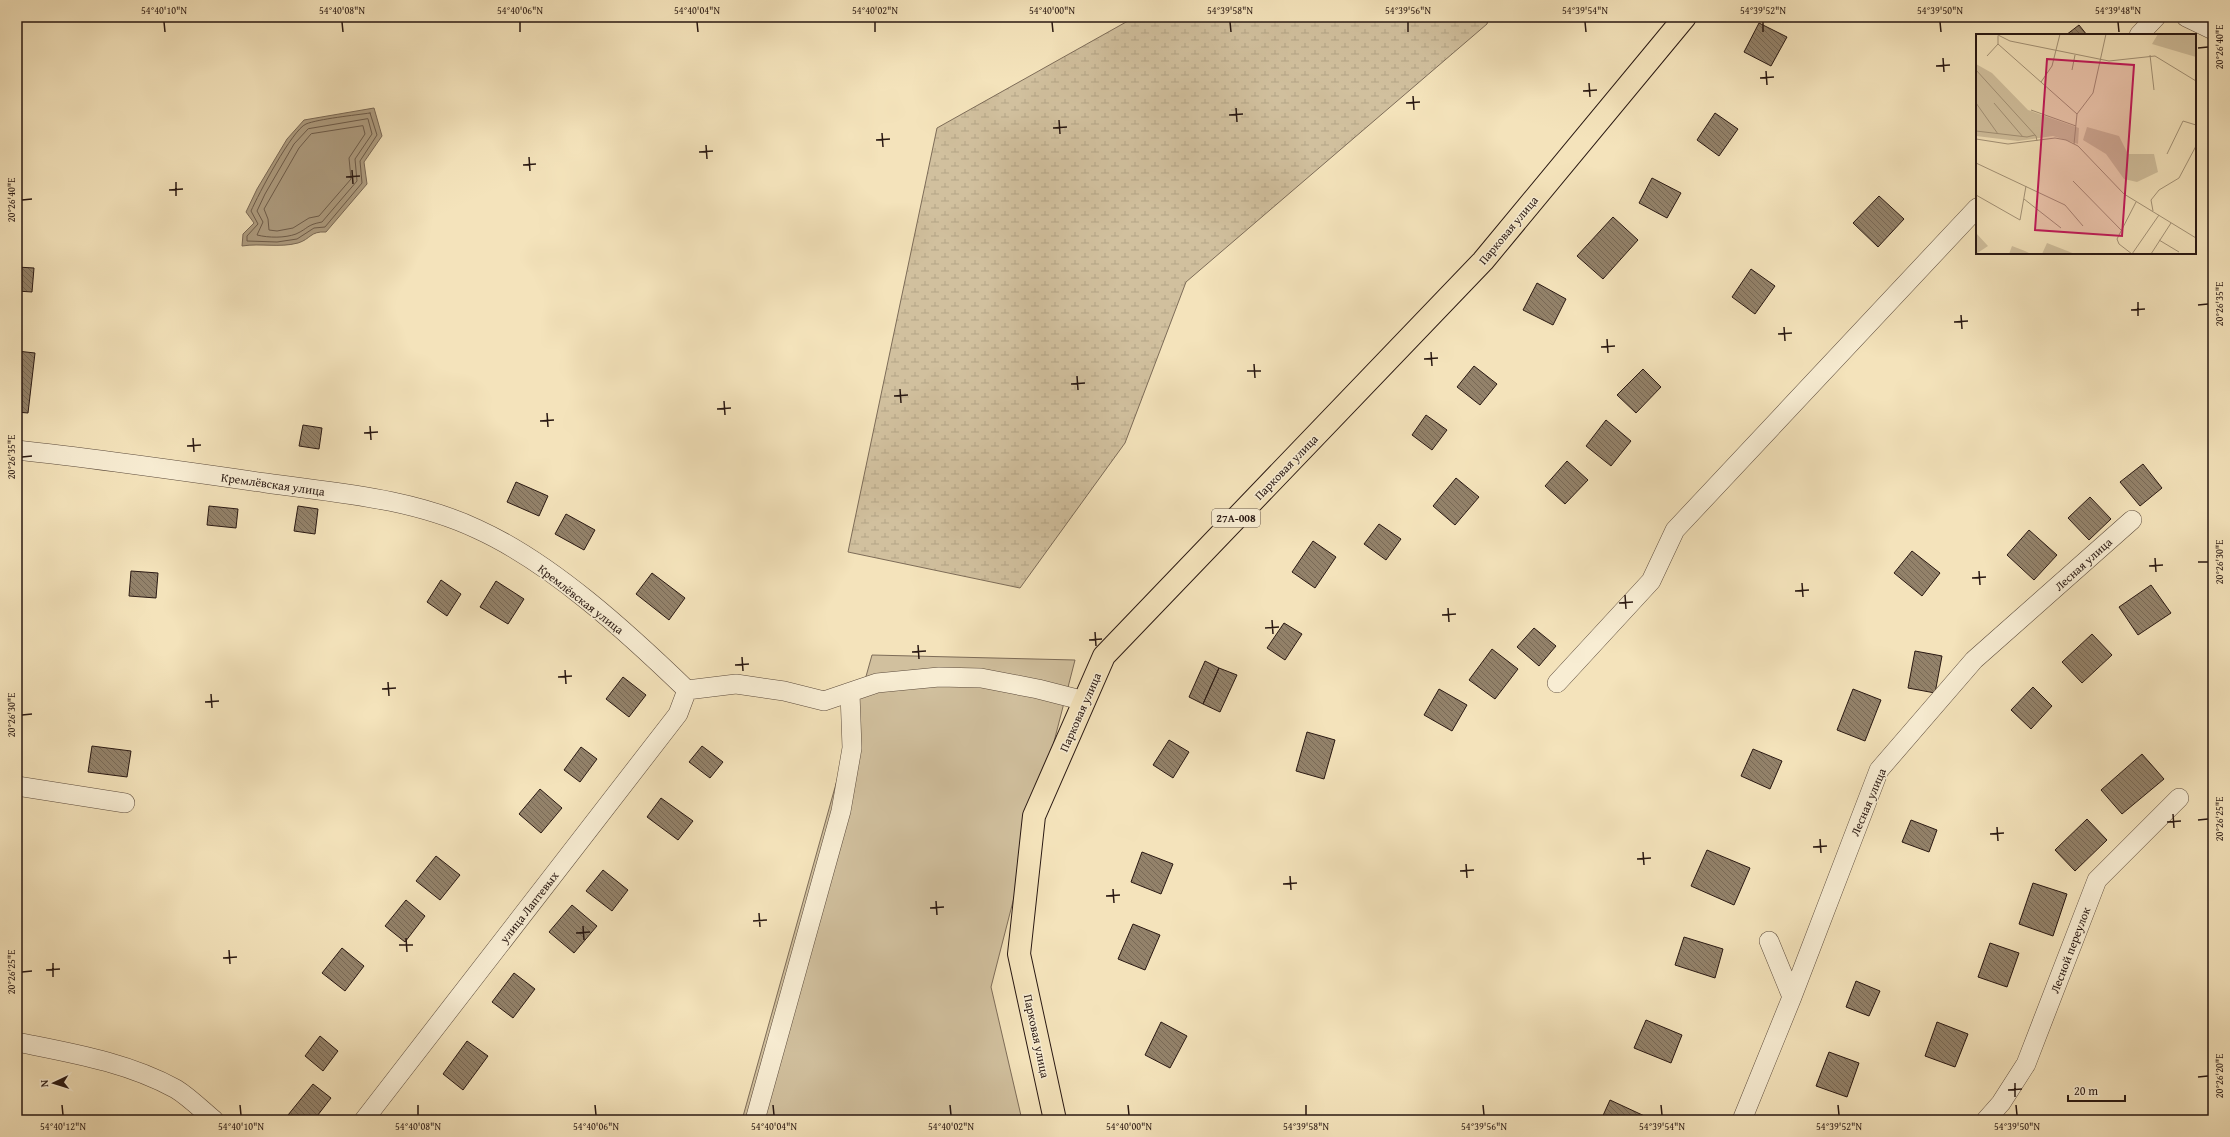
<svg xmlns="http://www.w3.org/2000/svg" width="2230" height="1137" viewBox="0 0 2230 1137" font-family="'Gentium Book Plus',serif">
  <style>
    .green { fill: #d1c09e; stroke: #7d6c58 }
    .wetland { fill: url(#wetland-marsh); stroke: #7d6c58 }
    .water { fill: #af9e82; stroke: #796855 }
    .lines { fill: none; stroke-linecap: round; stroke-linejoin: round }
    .shore { stroke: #6c5b4a; stroke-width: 1 }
    .building { fill: url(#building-back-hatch); stroke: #291812 }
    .minor-casing { stroke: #5c4b3c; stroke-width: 20 }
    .major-casing { stroke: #291812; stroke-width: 24 }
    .minor { stroke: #f8edd3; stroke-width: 19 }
    .major { stroke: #f4e3bb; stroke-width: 22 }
    .ticks { fill: none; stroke: #291812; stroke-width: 1.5 }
    .labels { text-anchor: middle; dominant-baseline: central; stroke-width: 3; stroke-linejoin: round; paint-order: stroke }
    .shield { fill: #f8edd3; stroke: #67584c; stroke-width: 1 }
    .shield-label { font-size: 11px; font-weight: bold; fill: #291812 }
    .street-label { font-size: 12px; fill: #291812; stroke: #f8edd3 }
    .inset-road { fill: none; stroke: #a39277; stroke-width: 1 }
    .view { fill: #c2185b; fill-opacity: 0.15; stroke: #c2185b; stroke-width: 2 }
    .inset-edge { fill: none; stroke: #291812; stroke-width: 2 }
    .neatline { fill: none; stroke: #291812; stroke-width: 1.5 }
    .ticks-label { font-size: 10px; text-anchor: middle; fill: #291812 }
  </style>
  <defs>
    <pattern id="wetland-marsh" width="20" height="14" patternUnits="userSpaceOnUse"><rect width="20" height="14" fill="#d1c09e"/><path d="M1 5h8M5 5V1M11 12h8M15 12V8" fill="none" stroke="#b3a487"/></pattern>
    <pattern id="building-back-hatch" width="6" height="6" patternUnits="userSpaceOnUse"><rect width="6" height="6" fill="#93826a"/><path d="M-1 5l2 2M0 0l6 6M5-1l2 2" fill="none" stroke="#786956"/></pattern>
  </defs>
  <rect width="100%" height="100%" fill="#f4e3bb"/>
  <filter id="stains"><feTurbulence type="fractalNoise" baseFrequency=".005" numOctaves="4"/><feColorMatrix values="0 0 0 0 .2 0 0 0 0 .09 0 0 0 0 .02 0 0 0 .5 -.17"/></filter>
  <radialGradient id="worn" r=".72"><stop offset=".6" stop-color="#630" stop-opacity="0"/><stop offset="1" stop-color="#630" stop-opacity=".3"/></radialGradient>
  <path class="green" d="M872,655L1075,660L991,987L1022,1120H742Z"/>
  <path class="wetland" d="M1135,17H1489L1487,24L1186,282L1125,443L1020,588L848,552L937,128Z"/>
  <path class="water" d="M374,108L382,136L364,162L367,184L326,232C310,231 311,239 298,243C279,248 261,243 242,246L243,234L254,223L246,212L257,189L287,139L304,120Z"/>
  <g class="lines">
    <path class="shore" d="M370,113L377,135L360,161L362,183L325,227L314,228L297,239L277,242L247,241V236L258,224L251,211C258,195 292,130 306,124C318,119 356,115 370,113Z
      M368,119L372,134L355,159L357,181L322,222C306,225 309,228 296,234C285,238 269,238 257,235L263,222L257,211L265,194L294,144L308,129Z
      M363,126L365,134L349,158L351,179L319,216L309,218L293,228L277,231L269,230L268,219L264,209L299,148L311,134Z"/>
  </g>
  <path class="building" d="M1759,23L1787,37L1771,66L1744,52Z
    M2079,25L2087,35H2066Z
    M1715,113L1738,129L1719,156L1697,140Z
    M1652,178L1681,193L1667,218L1639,203Z
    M1879,196L1904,219L1878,247L1853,223Z
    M1613,217L1638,240L1603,279L1577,256Z
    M17,267L34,268L32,292L17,291Z
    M1751,269L1775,286L1755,314L1732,297Z
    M1537,283L1566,299L1553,325L1523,310Z
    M17,351L35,353L28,413L17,412Z
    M1474,366L1497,384L1480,405L1457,387Z
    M1643,369L1661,387L1636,413L1617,395Z
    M1426,415L1447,430L1432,450L1412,435Z
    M1606,420L1631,441L1611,466L1586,446Z
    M303,425L322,428L319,449L299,446Z
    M1567,461L1588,480L1565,504L1545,486Z
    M2143,464L2162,488L2140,506L2120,482Z
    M1456,478L1479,497L1455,525L1433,506Z
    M516,482L548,496L539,516L507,502Z
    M2090,497L2111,519L2089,540L2068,518Z
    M209,506L238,509L236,528L207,525Z
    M298,506L318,509L315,534L294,531Z
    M566,514L595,530L584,550L555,534Z
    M1379,524L1401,539L1386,560L1364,544Z
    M2029,530L2057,555L2034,580L2007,555Z
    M1313,541L1336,557L1315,588L1292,572Z
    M1912,551L1940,573L1922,596L1894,573Z
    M131,571L158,573L156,598L129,596Z
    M652,573L685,598L669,620L636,594Z
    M441,580L461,594L447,616L427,602Z
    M496,581L524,599L508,624L480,607Z
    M2151,585L2171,613L2138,635L2119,607Z
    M1284,623L1302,634L1285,660L1267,648Z
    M1534,628L1556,646L1539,666L1517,647Z
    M2092,634L2112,655L2082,683L2062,662Z
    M1492,649L1518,669L1495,699L1469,680Z
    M1915,651L1942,656L1935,693L1908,688Z
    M1205,661L1219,668L1203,704L1189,697Z
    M1219,668L1237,675L1220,712L1203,704Z
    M623,677L646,695L629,717L606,699Z
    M2033,687L2052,706L2031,729L2011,710Z
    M1439,689L1467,705L1452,731L1424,715Z
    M1853,689L1881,700L1865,741L1837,730Z
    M1307,732L1335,740L1324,779L1296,771Z
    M1169,740L1189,752L1173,778L1153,765Z
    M92,746L131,751L127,777L88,772Z
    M702,746L723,762L710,778L689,762Z
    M581,747L597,759L580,782L564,770Z
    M1753,749L1782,761L1770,789L1741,776Z
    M2142,754L2164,779L2122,814L2101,790Z
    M540,789L562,808L541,833L519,814Z
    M661,798L693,821L678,840L647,817Z
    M2087,819L2107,840L2075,871L2055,850Z
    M1911,820L1937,830L1929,852L1902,842Z
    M1707,850L1750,868L1734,905L1691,886Z
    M1142,852L1173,864L1161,894L1131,882Z
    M436,856L460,875L440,900L416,881Z
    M603,870L628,890L612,911L586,891Z
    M2033,883L2067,894L2053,936L2019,924Z
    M406,900L425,916L405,942L385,926Z
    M572,905L597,926L574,953L549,932Z
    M1133,924L1160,935L1145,970L1118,959Z
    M1684,937L1723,949L1715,978L1675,965Z
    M1990,943L2019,953L2007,987L1978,977Z
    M342,948L364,966L345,991L322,973Z
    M514,973L535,989L513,1018L492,1002Z
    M1856,981L1880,991L1869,1016L1846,1007Z
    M1646,1020L1682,1035L1671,1063L1634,1048Z
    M1161,1022L1187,1036L1170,1068L1145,1055Z
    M1937,1022L1968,1034L1955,1067L1925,1056Z
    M320,1036L338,1051L323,1071L305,1056Z
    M467,1041L488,1056L463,1090L443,1074Z
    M1829,1052L1859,1063L1847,1097L1816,1086Z
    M313,1084L331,1098L314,1120H284Z
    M1610,1100L1651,1119V1120H1601Z"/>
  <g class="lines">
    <g class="minor-casing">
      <path id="minor" d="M2186,17L2213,30
        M2139,35L2156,17
        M17,450C100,459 183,471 266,483C337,493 411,498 477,529C552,563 628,633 687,690
        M1557,683L1651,581L1675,530L1977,208
        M687,690L736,684L784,691L824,701L877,683L939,677L981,678L1038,689L1085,701
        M17,786L125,803
        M1769,941L1792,997
        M17,1042C71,1053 127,1062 176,1089C189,1097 202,1110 214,1120
        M364,1120L678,714L687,690
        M755,1120L841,811L852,748L850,693
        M1742,1120L1792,997L1879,770L1974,660L2132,520
        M1986,1120L2001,1103L2026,1064L2097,880L2179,798"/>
    </g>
    <g class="major-casing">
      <path id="major" d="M1055,1120L1019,954L1034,816L1104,656L1483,261L1685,17"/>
    </g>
    <use href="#minor" class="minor"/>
    <use href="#major" class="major"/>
  </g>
  <path class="ticks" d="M164,22L165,32M342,22L343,32M520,22V32M697,22L698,32M875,22V32M1052,22L1053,32M1230,22L1231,32M1408,22V32M1585,22L1586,32M1763,22V32M1940,22L1941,32M2118,22L2119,32M2198,48L2208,47M1943,58L1944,72M1936,66L1950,65M1766,71L1767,85M1760,78L1774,77M1589,83L1590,97M1583,91L1597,90M1413,96L1414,110M1406,103L1420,102M1236,108L1237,122M1229,115L1243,114M1059,120L1060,134M1053,128L1067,127M882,133L883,147M876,140L890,139M706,145L707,159M699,152L713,151M529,157L530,171M523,165L536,164M352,170L353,184M346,177L360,176M176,182V196M169,190L183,189M22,200L32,199M2138,302V316M2198,305L2208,304M2131,310L2145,309M1961,315L1962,329M1954,322L1968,321M1784,327L1785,341M1778,334L1792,333M1607,339L1608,353M1601,347L1615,346M1431,352L1432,366M1424,359L1438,358M1254,364L1255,378M1247,371H1261M1077,376L1078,390M1071,384L1085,383M900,389L901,403M894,396L908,395M724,401L725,415M717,409L731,408M547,413L548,427M540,421L554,420M370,426L371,440M364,433L378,432M193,438L194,452M187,446L201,445M22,457L32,456M2155,558L2156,572M2198,562H2208M2149,566L2163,565M1979,571L1980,585M1972,578L1986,577M1802,583L1803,597M1795,591L1809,590M1625,595L1626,609M1619,603L1633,602M1448,608L1449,622M1442,615L1456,614M1272,620L1273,634M1265,628L1279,627M1095,632L1096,646M1089,640L1102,639M918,645L919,659M912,652L926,651M742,657L743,671M735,665L749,664M565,670L566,684M558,677L572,676M388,682L389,696M382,689L396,688M211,694L212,708M205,702L219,701M22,715L32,714M2173,814L2174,828M2198,820L2208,819M2167,822L2181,821M1997,827L1998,841M1990,834L2004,833M1820,839L1821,853M1813,847L1827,846M1643,852L1644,865M1637,859L1651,858M1466,864L1467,878M1460,871L1474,870M1290,876L1291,890M1283,884L1297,883M1113,889L1114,903M1106,896L1120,895M936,901L937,915M930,908L944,907M759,913L760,927M753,921L767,920M583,926L584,940M576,933L590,932M406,938L407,952M399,945H413M229,950L230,964M223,958L237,957M53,963V977M46,970L60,969M22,972L32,971M2198,1077L2208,1076M2015,1083V1097M2008,1090L2022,1089M62,1105L63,1115M240,1105L241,1115M418,1105V1115M595,1105L596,1115M773,1105L774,1115M950,1105L951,1115M1128,1105L1129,1115M1306,1105V1115M1483,1105L1484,1115M1661,1105L1662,1115M1838,1105L1839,1115M2016,1105L2017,1115"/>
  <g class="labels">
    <rect class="shield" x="1212" y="509" width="48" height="18" rx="3"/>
    <g class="shield-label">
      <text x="1236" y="518">27А-008</text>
    </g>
    <g class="street-label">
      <text transform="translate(1508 230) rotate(-50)">Парковая улица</text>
      <text transform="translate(1286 467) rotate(-46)">Парковая улица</text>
      <text transform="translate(273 484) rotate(8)">Кремлёвская улица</text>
      <text transform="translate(2083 564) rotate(-42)">Лесная улица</text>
      <text transform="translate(581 599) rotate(38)">Кремлёвская улица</text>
      <text transform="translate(1080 712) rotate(-66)">Парковая улица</text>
      <text transform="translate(1868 802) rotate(-67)">Лесная улица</text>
      <text transform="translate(529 907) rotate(-52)">улица Лаптевых</text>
      <text transform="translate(2070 950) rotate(-69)">Лесной переулок</text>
      <text transform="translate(1037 1036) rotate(78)">Парковая улица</text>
    </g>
  </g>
  <g transform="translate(1976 34)">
    <rect width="220" height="220" fill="#f4e3bb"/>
    <path d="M0,30L16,39L52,76L103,94L102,110L77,102L42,107L0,102ZM0,199L12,212L0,220ZM71,209L99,220H66ZM36,212L49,217L55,220H33Z" fill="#d1c09e"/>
    <path d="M182,0H220V23L176,10Z" fill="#d1c09e"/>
    <path d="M111,93L143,102L152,120H178L182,138L161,148L148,145L130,120L107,106Z" fill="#d1c09e"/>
    <path class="inset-road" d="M20,0L34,7L133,27L179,22L220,47M22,2V10L101,80M174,21L178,56M11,22L22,10M0,36L60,102L61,107M96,36L99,21M65,48L76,32L84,0M0,69L22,100M18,69L47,103M55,76L100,92M0,97L51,103L59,101M0,105L32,110L79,104L90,106L102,112L148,160L220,204M98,110L101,80L117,59L130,0M191,120L207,87L220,91M0,129L89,171L107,192M97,147L146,197M0,161L44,186L50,152M48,165L85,194M160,168L141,205L143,210L156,220L183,181M177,177L175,166L183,156L203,144L220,112M183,206L203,218M175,220L195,189"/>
    <path class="view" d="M71,25L158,31L146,202L59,196Z"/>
    <rect width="220" height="220" class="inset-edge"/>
  </g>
  <rect width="2230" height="1137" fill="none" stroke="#f4e3bb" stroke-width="44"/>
  <g transform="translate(54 1083) rotate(266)" stroke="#f8edd3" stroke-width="3" paint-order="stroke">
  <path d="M0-3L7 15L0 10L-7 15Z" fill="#291812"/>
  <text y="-6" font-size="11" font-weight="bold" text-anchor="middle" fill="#291812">N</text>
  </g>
  <path d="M2068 1095v6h57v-6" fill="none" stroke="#291812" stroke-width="2"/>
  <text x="2074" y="1095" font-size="12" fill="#291812" stroke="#f8edd3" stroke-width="3" paint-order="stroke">20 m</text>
  <rect x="22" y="22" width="2186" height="1093" class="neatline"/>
  <g class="ticks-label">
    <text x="164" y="14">54°40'10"N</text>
    <text x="342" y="14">54°40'08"N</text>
    <text x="520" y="14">54°40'06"N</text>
    <text x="697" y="14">54°40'04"N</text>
    <text x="875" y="14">54°40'02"N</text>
    <text x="1052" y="14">54°40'00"N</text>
    <text x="1230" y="14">54°39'58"N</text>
    <text x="1408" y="14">54°39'56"N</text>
    <text x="1585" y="14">54°39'54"N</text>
    <text x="1763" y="14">54°39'52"N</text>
    <text x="1940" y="14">54°39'50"N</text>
    <text x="2118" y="14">54°39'48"N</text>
    <text transform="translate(2219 47) rotate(-90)" y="4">20°26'40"E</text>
    <text transform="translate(11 200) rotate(-90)" y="4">20°26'40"E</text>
    <text transform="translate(2219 304) rotate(-90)" y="4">20°26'35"E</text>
    <text transform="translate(11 457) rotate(-90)" y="4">20°26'35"E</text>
    <text transform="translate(2219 562) rotate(-90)" y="4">20°26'30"E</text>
    <text transform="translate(11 715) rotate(-90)" y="4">20°26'30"E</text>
    <text transform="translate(2219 819) rotate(-90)" y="4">20°26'25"E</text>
    <text transform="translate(11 972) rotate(-90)" y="4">20°26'25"E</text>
    <text transform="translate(2219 1076) rotate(-90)" y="4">20°26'20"E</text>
    <text x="63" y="1130">54°40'12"N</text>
    <text x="241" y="1130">54°40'10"N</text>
    <text x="418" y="1130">54°40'08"N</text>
    <text x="596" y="1130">54°40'06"N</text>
    <text x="774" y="1130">54°40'04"N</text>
    <text x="951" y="1130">54°40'02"N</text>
    <text x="1129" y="1130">54°40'00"N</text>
    <text x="1306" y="1130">54°39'58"N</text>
    <text x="1484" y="1130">54°39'56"N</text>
    <text x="1662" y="1130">54°39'54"N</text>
    <text x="1839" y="1130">54°39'52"N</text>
    <text x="2017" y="1130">54°39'50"N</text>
  </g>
  <rect width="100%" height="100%" filter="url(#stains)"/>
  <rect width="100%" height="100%" fill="url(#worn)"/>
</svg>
